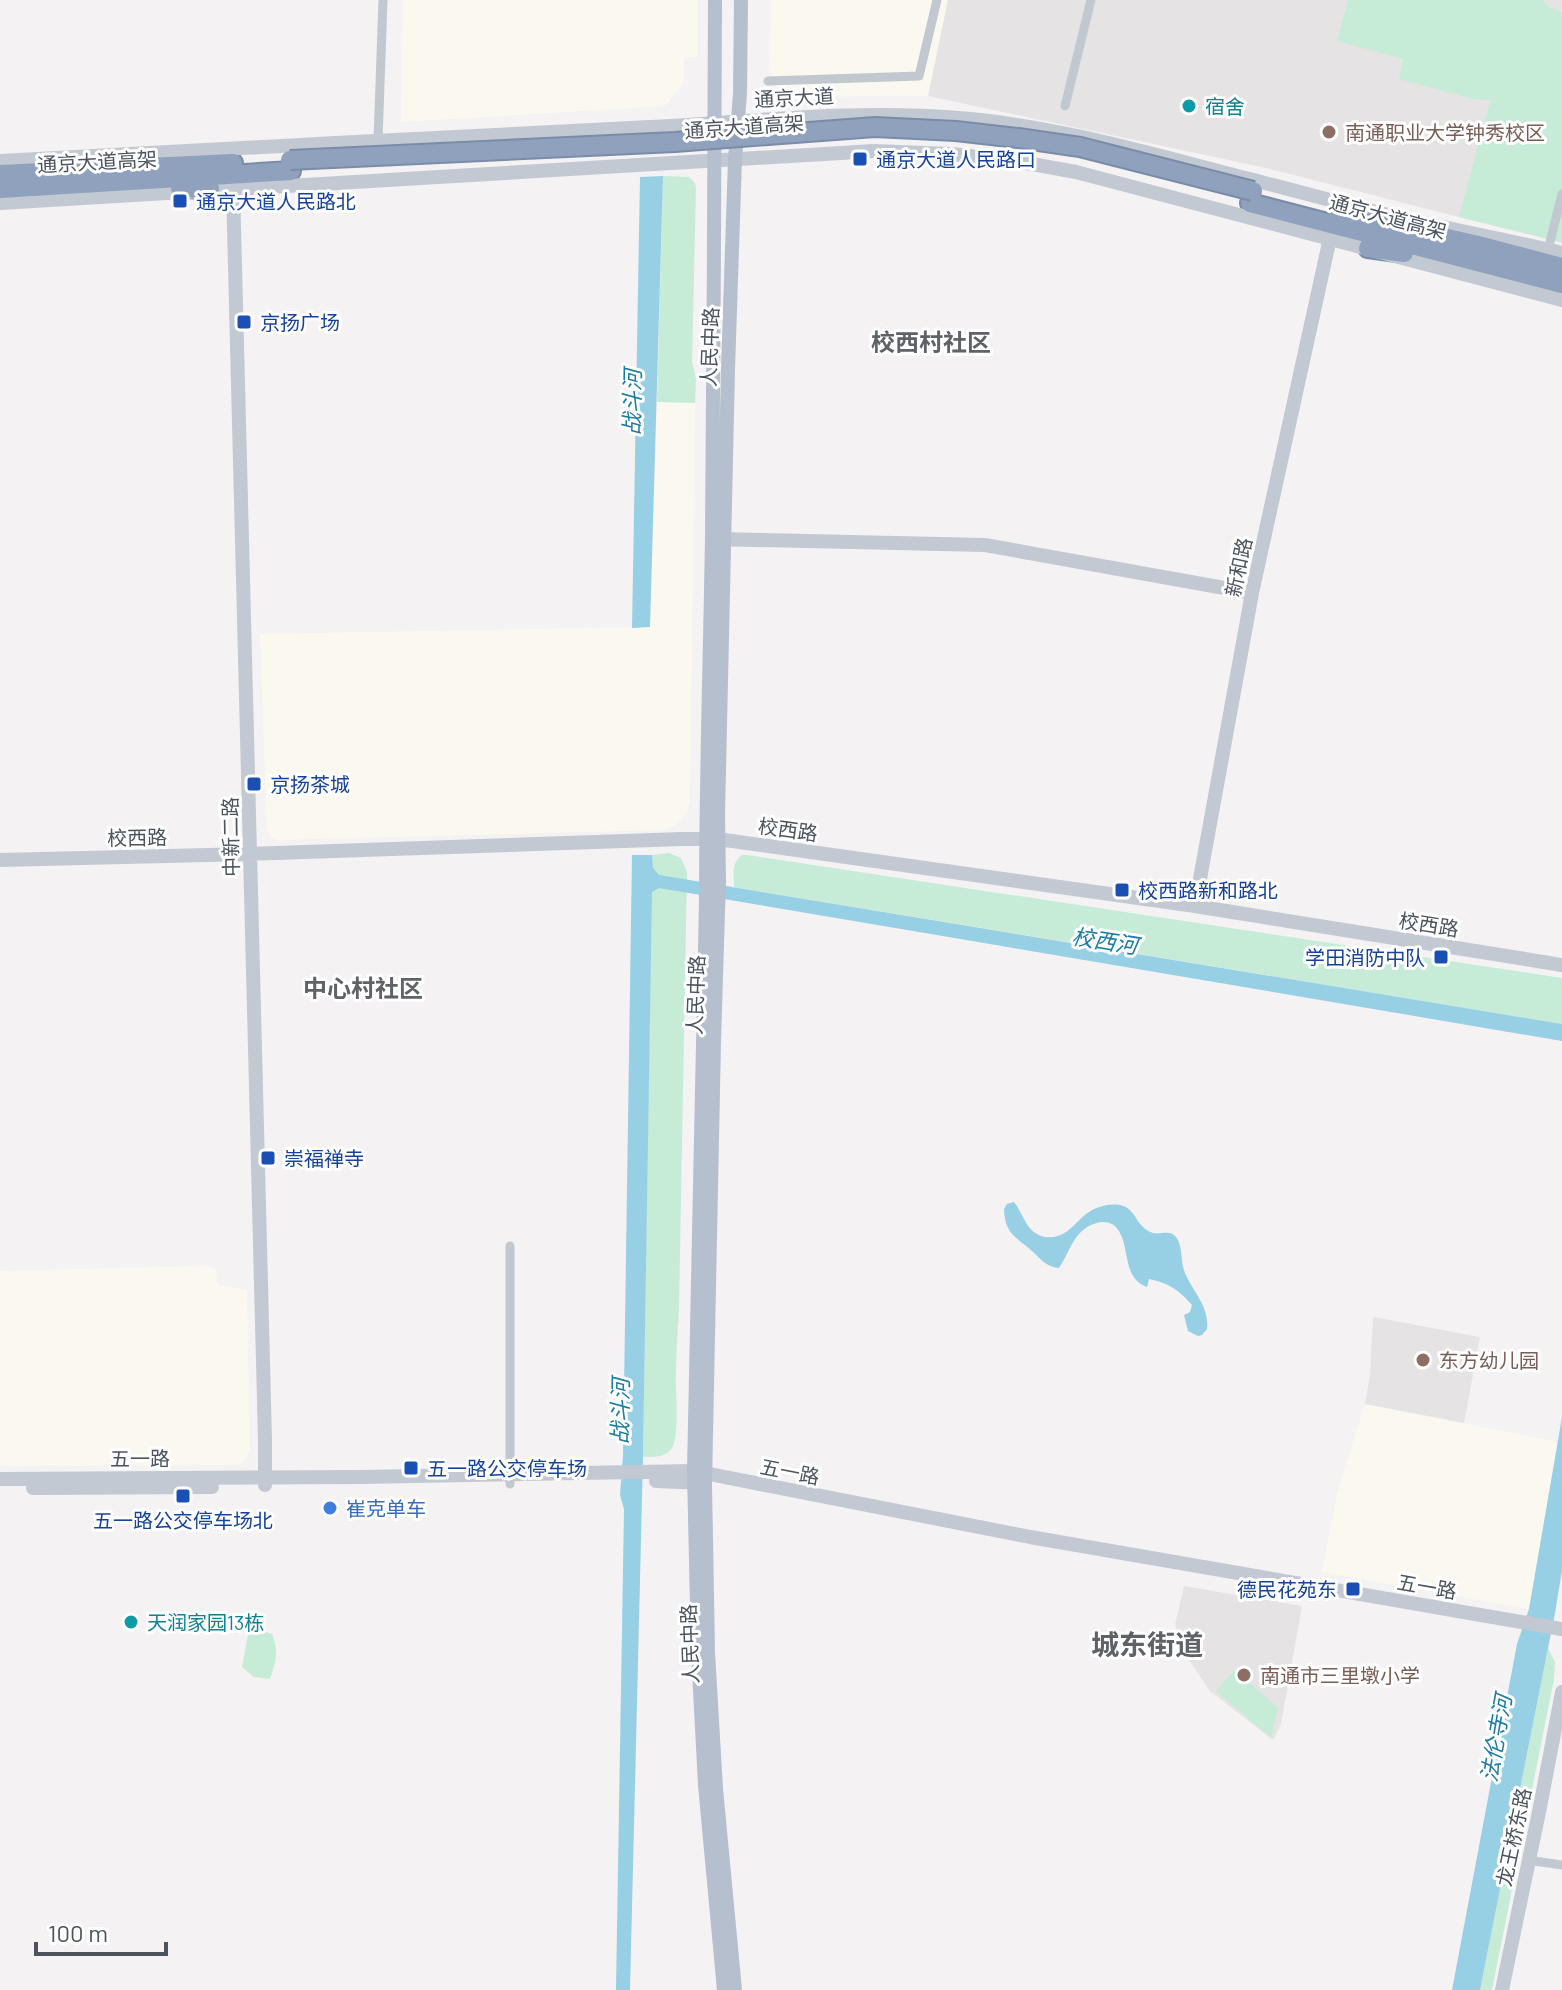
<svg xmlns="http://www.w3.org/2000/svg" width="1562" height="1990" viewBox="0 0 1562 1990" font-family="Barlow,'Noto Sans SC',sans-serif">
  <style>
    .commercial { fill: #fbf9ef }
    .education { fill: #e5e3e3 }
    .green { fill: #c6ecd8 }
    .water { fill: #97cfe5 }
    .lines { fill: none; stroke-linecap: round; stroke-linejoin: round }
    .highway-casing { stroke: #7a8ca7; stroke-width: 22 }
    .street { stroke: #c1c8cf; stroke-width: 9 }
    .secondary { stroke: #c2c9d3; stroke-width: 14 }
    .primary { stroke: #b5bfce; stroke-width: 14 }
    .highway { stroke: #8fa1bc; stroke-width: 18 }
    .highway-bridge-casing { stroke: #7a8ca7; stroke-width: 22; stroke-linecap: butt }
    .highway-bridge { stroke: #8fa1bc; stroke-width: 18 }
    .culture-dot { fill: #0f9aa8; stroke: #fff; stroke-width: 3 }
    .education-dot { fill: #8d6e63; stroke: #fff; stroke-width: 3 }
    .transit-dot { fill: #1a4fb4; stroke: #fff; stroke-width: 3 }
    .shop-dot { fill: #3f7fe0; stroke: #fff; stroke-width: 3 }
    .labels { text-anchor: middle; dominant-baseline: central; stroke-width: 6; stroke-linejoin: round; paint-order: stroke }
    .street-label { font-size: 20px; fill: #4b545e; stroke: #fff }
    .culture-label { font-size: 20px; fill: #0d838f; stroke: #fff; text-anchor: start }
    .education-label { font-size: 20px; fill: #785e54; stroke: #fff; text-anchor: start }
    .transit-label { font-size: 20px; fill: #164399; stroke: #fff; text-anchor: start }
    .shop-label { font-size: 20px; fill: #366cbe; stroke: #fff; text-anchor: start }
    .water-label { font-size: 22px; font-style: italic; fill: #1a7ca3; stroke: #fff }
    .quarter-label { font-size: 24px; font-weight: bold; fill: #5f6266; stroke: #fff }
    .district-label { font-size: 28px; font-weight: bold; fill: #5f6266; stroke: #fff }
  </style>
  <rect width="100%" height="100%" fill="#f4f2f2"/>
  <path class="commercial" d="M403,0H698V57H684V83L665,106L401,122Z
    M771,0H948L928,96L777,97L770,67Z
    M657,402L695,403L690,801L687,812L676,825L663,830L277,840L271,837L267,832L260,634L650,627Z
    M207,1266L212,1267L216,1271L218,1285L247,1290L250,1451L245,1460L238,1465L0,1466V1271Z
    M1365,1404L1558,1442L1529,1609L1322,1572L1337,1493Z"/>
  <path class="education" d="M948,0H1562V243L1266,168L928,96Z
    M1373,1317L1480,1337L1464,1423L1365,1404L1370,1375Z
    M1184,1586L1302,1606L1281,1724L1273,1740L1210,1691L1189,1660L1175,1625Z"/>
  <path class="green" d="M1348,0H1542L1549,7L1562,12V242L1459,217L1489,105L1492,100L1473,99L1399,79L1403,59L1337,41Z
    M663,176L689,177L695,183L696,188L692,362L696,379L695,403L657,402Z
    M669,853L681,858L687,872L679,1308C678,1329 676,1351 676,1372C675,1389 680,1435 672,1448C665,1458 653,1457 643,1457L652,855Z
    M742,855H747L1562,978V1024L734,887C734,875 731,863 742,855Z
    M261,1630L272,1634C279,1651 276,1662 270,1679L254,1677L242,1667L248,1635Z
    M1548,1648L1555,1662L1554,1679L1492,1990H1480Z
    M1234,1670L1278,1707L1271,1738L1216,1691Z"/>
  <path class="water" d="M663,176L650,627L632,628L640,177Z
    M632,855H652L653,868L659,875L1562,1024V1041L659,888L652,892L643,1457L630,1990H616L624,1509L620,1495L623,1456Z
    M1014,1202C1024,1214 1026,1234 1046,1237C1073,1240 1077,1211 1103,1206C1139,1198 1130,1225 1153,1233C1161,1235 1170,1229 1176,1237C1182,1245 1181,1257 1183,1267C1189,1289 1210,1304 1207,1329L1202,1335L1198,1336L1188,1331L1184,1315L1190,1312L1192,1305C1179,1290 1169,1283 1149,1279L1147,1287C1123,1278 1130,1252 1120,1233C1111,1214 1088,1223 1078,1235C1070,1245 1066,1258 1059,1268C1046,1267 1041,1259 1032,1251C1015,1236 1005,1234 1004,1209L1007,1204Z
    M1562,1417V1570L1555,1613L1480,1990H1452L1517,1644L1529,1609Z"/>
  <g class="lines">
    <g class="highway-casing">
      <path id="highway" d="M0,174L233,163
        M180,188L210,189
        M0,189L291,171
        M1250,203L1562,284
        M1339,213L1478,245L1562,267
        M1368,248L1404,253"/>
    </g>
    <path class="street" d="M768,81L919,76L937,0
      M1065,106L1091,0
      M378,140L383,0
      M1548,250L1562,194
      M510,1246V1484
      M1528,1860L1562,1865"/>
    <path class="secondary" d="M0,161C217,150 433,137 650,127C752,122 856,109 959,118C1061,126 1161,157 1261,182C1299,192 1338,202 1376,212C1438,227 1500,238 1562,253
      M233,188L265,1440V1485
      M0,203L874,151L951,154L1015,161L1076,172L1562,300
      M713,539L985,545L1252,593
      M0,860L250,854L682,839H718L1195,906L1562,965
      M1195,906L1252,593L1330,238
      M0,1479L361,1477L694,1471L1030,1537L1562,1629
      M656,1481L704,1483
      M33,1488L212,1487
      M1502,1990L1540,1807L1562,1692"/>
    <path class="primary" d="M715,0C714,179 714,359 712,538C710,659 706,780 706,901L694,1471L698,1652L705,1785L724,1990
      M735,1990L716,1789L708,1652L705,1483L714,1041L719,880L718,815L728,369L735,159L740,93L741,0"/>
    <use href="#highway" class="highway"/>
    <g class="highway-bridge-casing">
      <path id="highway-bridge" d="M290,160L675,142L875,127L956,131L1018,138L1080,147L1253,191"/>
    </g>
    <use href="#highway-bridge" class="highway-bridge"/>
  </g>
  <g class="culture-dot">
    <circle cx="1189" cy="106" r="8"/>
    <circle cx="131" cy="1622" r="8"/>
  </g>
  <g class="education-dot">
    <circle cx="1329" cy="132" r="8"/>
    <circle cx="1423" cy="1360" r="8"/>
    <circle cx="1244" cy="1675" r="8"/>
  </g>
  <g class="transit-dot">
    <rect x="852" y="151" width="16" height="16" rx="4"/>
    <rect x="172" y="193" width="16" height="16" rx="4"/>
    <rect x="236" y="314" width="16" height="16" rx="4"/>
    <rect x="246" y="776" width="16" height="16" rx="4"/>
    <rect x="1114" y="882" width="16" height="16" rx="4"/>
    <rect x="1433" y="949" width="16" height="16" rx="4"/>
    <rect x="260" y="1150" width="16" height="16" rx="4"/>
    <rect x="403" y="1460" width="16" height="16" rx="4"/>
    <rect x="175" y="1488" width="16" height="16" rx="4"/>
    <rect x="1345" y="1581" width="16" height="16" rx="4"/>
  </g>
  <circle class="shop-dot" cx="330" cy="1508" r="8"/>
  <g class="labels">
    <g class="street-label">
      <text transform="translate(794 97) rotate(-3)">通京大道</text>
      <text transform="translate(744 126) rotate(-4)">通京大道高架</text>
      <text transform="translate(97 161) rotate(-3)">通京大道高架</text>
      <text transform="translate(1388 216) rotate(15)">通京大道高架</text>
      <text transform="translate(709 347) rotate(-88)">人民中路</text>
      <text transform="translate(1238 567) rotate(-78)">新和路</text>
      <text transform="translate(788 829) rotate(8)">校西路</text>
      <text transform="translate(137 837) rotate(-1)">校西路</text>
      <text transform="translate(230 837) rotate(-91)">中新二路</text>
      <text transform="translate(1429 924) rotate(9)">校西路</text>
      <text transform="translate(695 995) rotate(-88)">人民中路</text>
      <text x="140" y="1458">五一路</text>
      <text transform="translate(790 1471) rotate(11)">五一路</text>
      <text transform="translate(1427 1586) rotate(10)">五一路</text>
      <text transform="translate(689 1644) rotate(-92)">人民中路</text>
      <text transform="translate(1513 1837) rotate(-78)">龙王桥东路</text>
    </g>
    <g class="culture-label">
      <text x="1205" y="106">宿舍</text>
      <text x="147" y="1622">天润家园13栋</text>
    </g>
    <g class="education-label">
      <text x="1345" y="132">南通职业大学钟秀校区</text>
      <text x="1439" y="1360">东方幼儿园</text>
      <text x="1260" y="1675">南通市三里墩小学</text>
    </g>
    <g class="transit-label">
      <text x="876" y="159">通京大道人民路口</text>
      <text x="196" y="201">通京大道人民路北</text>
      <text x="260" y="322">京扬广场</text>
      <text x="270" y="784">京扬茶城</text>
      <text x="1138" y="890">校西路新和路北</text>
      <text x="1425" y="957" text-anchor="end">学田消防中队</text>
      <text x="284" y="1158">崇福禅寺</text>
      <text x="427" y="1468">五一路公交停车场</text>
      <text x="183" y="1520" text-anchor="middle">五一路公交停车场北</text>
      <text x="1337" y="1589" text-anchor="end">德民花苑东</text>
    </g>
    <g class="shop-label">
      <text x="346" y="1508">崔克单车</text>
    </g>
    <g class="water-label">
      <text transform="translate(631 402) rotate(-89)">战斗河</text>
      <text transform="translate(1105 940) rotate(9)">校西河</text>
      <text transform="translate(619 1411) rotate(-89)">战斗河</text>
      <text transform="translate(1495 1738) rotate(-80)">法伦寺河</text>
    </g>
    <g class="quarter-label">
      <text x="931" y="341">校西村社区</text>
      <text x="363" y="987">中心村社区</text>
    </g>
    <g class="district-label">
      <text x="1147" y="1644">城东街道</text>
    </g>
  </g>
  <path d="M36 1942v12h130v-12" fill="none" stroke="#4b545e" stroke-width="4"/>
  <text x="48" y="1942" font-size="24" fill="#4b545e" stroke="#ffffff" stroke-width="6" paint-order="stroke">100 m</text>
</svg>
